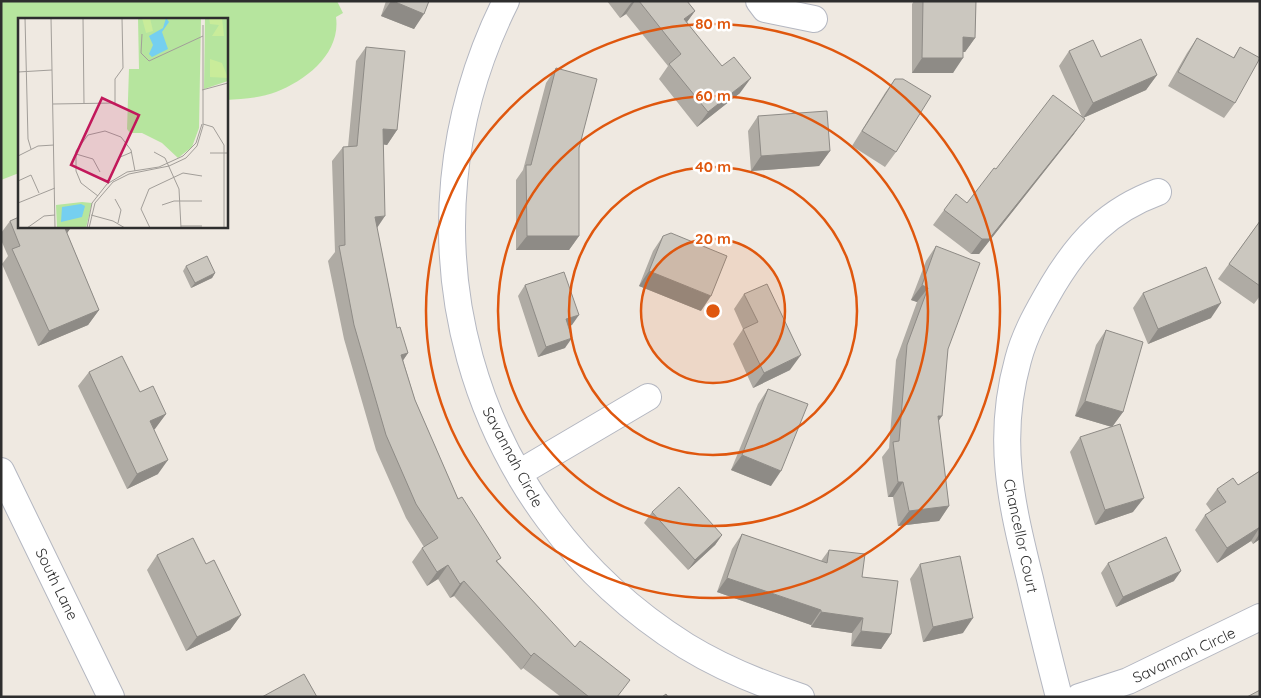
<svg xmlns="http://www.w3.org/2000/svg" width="1261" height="698" viewBox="0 0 1261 698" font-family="Quicksand,sans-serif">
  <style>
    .green { fill: #b6e59e }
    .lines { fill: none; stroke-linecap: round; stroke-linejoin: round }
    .street-casing { stroke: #b4b7c1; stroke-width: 28 }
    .street { stroke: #fff; stroke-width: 26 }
    .wall { fill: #afaba4 }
    .shaded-wall { fill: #8e8b86 }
    .building { fill: #cbc7bf; stroke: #8e8b86 }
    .ring { fill: none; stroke: #df570e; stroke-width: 2.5 }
    .labels { text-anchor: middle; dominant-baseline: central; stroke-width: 5; stroke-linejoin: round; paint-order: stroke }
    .street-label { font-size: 15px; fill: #2e2e2e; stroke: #fff }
    .inset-road { fill: none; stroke: #a29e99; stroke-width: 1 }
    .view { fill: #c2185b; fill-opacity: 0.15; stroke: #c2185b; stroke-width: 2.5 }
    .inset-edge { fill: none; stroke: #2e2e2e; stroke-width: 2.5 }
    .centre { fill: #df570e; stroke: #fff; stroke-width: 2.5 }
    .ring-label { font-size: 15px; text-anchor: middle; font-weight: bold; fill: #df570e; stroke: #fff; stroke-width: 5; stroke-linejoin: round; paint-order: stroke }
  </style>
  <rect width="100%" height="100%" fill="#efe9e1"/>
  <path class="green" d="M1,1H337L343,13L336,17C341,53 307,80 276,92C261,98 242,99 226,100V19H19V173L1,180Z"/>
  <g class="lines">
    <g class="street-casing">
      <path id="street" d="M506,1C390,232 466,508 686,646C722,668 761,684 801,697
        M759,1L765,9L814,19
        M1,471L111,697
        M519,473L648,397
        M1059,697C1049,658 1039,618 1030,579C1011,502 996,439 1018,360C1025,333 1039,309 1053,285C1080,240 1109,210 1158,192
        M1079,697L1128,681L1260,617"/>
    </g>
    <use href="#street" class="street"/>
  </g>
  <path class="wall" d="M386,1H429L414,29L381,16Z
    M607,1H687L695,11L687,22L740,93L697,127L659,79L668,66L626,14L620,18Z
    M914,1H976L975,38L965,52H963L953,73H912V4Z
    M1197,38L1233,58L1240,47L1235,103L1224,118L1168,86L1187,53Z
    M366,47L397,130L387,145L383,144L377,228L397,328L408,353L403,360L415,400L458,499L498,562L618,697H561L523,668L521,670L454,596L450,598L438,579L427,586L412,562L422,548L424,547L406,518L376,450L344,339L328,261L335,252L332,161L343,147H348L356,61Z
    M1069,51L1101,57L1157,75L1146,90L1083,118L1074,134L979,254H971L933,225L944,210L967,203L996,169L1082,117L1059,66Z
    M556,68L579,148V236L569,250H516V180L523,170L546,83Z
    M895,79L896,152L885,167L852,146L885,93Z
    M758,116L830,151L819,166L751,171L748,131Z
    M10,221L19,226H72L67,233L99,310L88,325L38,346L2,264L8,256L1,240V233Z
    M1260,221V296L1254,304L1218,279Z
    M663,236L701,311L639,286L653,251Z
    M936,246L948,349L938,422L949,506L939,521L898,526L893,497H888L882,457L889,448L896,360L917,302L911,300L926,261Z
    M186,266L215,273L212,278L191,288L183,271Z
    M525,285L572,325L568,326L565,348L538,357L518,296Z
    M1143,293L1211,318L1148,344L1133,308Z
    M744,294L790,370L753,388L733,344L743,329L734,309Z
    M1106,330L1123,412L1112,427L1075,416L1096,345Z
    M89,372L140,392L166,414L154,429L158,474L127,489L78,386Z
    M768,389L771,486L731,470L758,404Z
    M1080,437L1133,512L1095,525L1070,452Z
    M1260,469V539L1253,544L1251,541L1217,563L1195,530L1205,515L1211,511L1206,504L1217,489L1238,485L1259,471Z
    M652,512L722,535L715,545L688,570L644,523Z
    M742,534L821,561L829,550L862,577L891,634L881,649L851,646L852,633L811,627V625L717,592L732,549Z
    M157,555L206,564L241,615L230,630L186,651L147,570Z
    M1108,563L1174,581L1116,607L1101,573Z
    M920,564L963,633L923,642L910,579Z"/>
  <path class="shaded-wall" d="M391,1H393L424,14L414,29L381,16Z
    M634,1H635L626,14L620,18L631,3Z
    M695,11L684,26V19Z
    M963,37L975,38L965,52H953Z
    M922,58H963L953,73H912Z
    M1157,75L1146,90L1083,118L1093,103Z
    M751,78L740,93L697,127L708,112Z
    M1085,119L1074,134L979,254H971L982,239Z
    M383,129L397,130L387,145L373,143Z
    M830,151L819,166L751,171L761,156Z
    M385,216L375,231V217Z
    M64,226H72L65,236Z
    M527,236H579L569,250H516Z
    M649,271L711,296L701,311L639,286Z
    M215,273L212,278L191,288L195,283Z
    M922,285L928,288L917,302L911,300Z
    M1221,303L1211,318L1148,344L1158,329Z
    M99,310L88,325L38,346L49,331Z
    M579,315L572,325L558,330L566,319Z
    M572,338L565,348L538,357L546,347Z
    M408,353L398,368L401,355Z
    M801,355L790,370L753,388L764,373Z
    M1085,401L1123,412L1112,427L1075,416Z
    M166,414L155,429L140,436L150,421Z
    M938,416H942L932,431Z
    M742,455L781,471L771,486L731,470Z
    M168,460L158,474L127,489L137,474Z
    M898,482H903L893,497H888Z
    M1144,498L1133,512L1095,525L1105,510Z
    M949,506L939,521L898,526L909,511Z
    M1260,527L1251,541L1217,563L1227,548Z
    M1260,533V539L1253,544Z
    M722,535L715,545L688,570L695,560Z
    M448,565L438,579L427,586L437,572Z
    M1181,571L1174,581L1116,607L1123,597Z
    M727,578L821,610L811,625L717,592Z
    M464,581L454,596L450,598L460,584Z
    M821,612L863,618L852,633L811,627Z
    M241,615L230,630L186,651L197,637Z
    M973,618L963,633L923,642L933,627Z
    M861,631L891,634L881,649L851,646Z
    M534,653L523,668L521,670L531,656Z"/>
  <path class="building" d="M393,1H429L424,14Z
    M639,1H687L695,11L684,19L722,66L734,57L751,78L708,112L669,64L681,54Z
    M923,1H976L975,38L963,37V58H922Z
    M1197,38L1234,58L1240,47L1260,58L1235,103L1178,72Z
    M1141,39L1157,75L1093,103L1069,51L1093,40L1101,57Z
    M366,47L405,51L397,130L383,129L385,216L375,217L397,328L400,327L408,353L401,355L415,400L458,499L462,497L501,558L496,561L575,647L580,641L630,680L617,697H589L534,653L531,656L464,581L460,584L448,565L437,572L422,548L438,538L416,504L386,435L354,325L339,246L345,245L343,147L357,146Z
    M556,68L597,79L579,148V236H527L526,165H531Z
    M895,79H903L931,96L896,152L862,131Z
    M1053,95L1085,119L989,239H982L944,210L956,194L967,203L994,168L996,169Z
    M827,111L830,151L761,156L758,116Z
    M19,217V226H64L99,310L49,331L12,249L20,246L10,221Z
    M1260,221V286L1229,264Z
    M671,233L727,256L711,296L649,271L663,236Z
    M936,246L980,263L948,349L942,416H938L949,506L909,511L903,482H898L893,442L899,441L907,345L928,288L922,285Z
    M207,256L215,273L195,283L186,266Z
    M1206,267L1221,303L1158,329L1143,293Z
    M564,272L579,315L566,319L572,338L546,347L525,285Z
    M767,284L801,355L764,373L743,329L758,322L744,294Z
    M1106,330L1143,342L1123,412L1085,401Z
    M122,356L140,392L153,386L166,414L150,421L168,460L137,474L89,372Z
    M768,389L808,404L781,471L742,455Z
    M1120,424L1144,498L1105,510L1080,437Z
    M1260,471V527L1227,548L1205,515L1226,502L1217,489L1233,478L1238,485Z
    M679,487L722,535L695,560L652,512Z
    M742,534L827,563L829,550L865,554L862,577L898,581L891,634L861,631L863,618L821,612V610L727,578Z
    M1166,537L1181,571L1123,597L1108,563Z
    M193,538L206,564L214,560L241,615L197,637L157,555Z
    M960,556L973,618L933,627L920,564Z
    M304,674L317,697H262Z
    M1260,690V697H1247Z
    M666,694L668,697H662Z"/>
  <circle cx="713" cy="311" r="72" fill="#df570e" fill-opacity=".12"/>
  <g class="ring">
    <circle cx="713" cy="311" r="72"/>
    <circle cx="713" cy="311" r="144"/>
    <circle cx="713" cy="311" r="215"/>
    <circle cx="713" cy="311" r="287"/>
  </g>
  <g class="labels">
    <g class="street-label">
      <text transform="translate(513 457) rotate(62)">Savannah Circle</text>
      <text transform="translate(1021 536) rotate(78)">Chancellor Court</text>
      <text transform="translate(57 584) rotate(64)">South Lane</text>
      <text transform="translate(1184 655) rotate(-25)">Savannah Circle</text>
    </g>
  </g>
  <g transform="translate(18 18)">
    <rect width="210" height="210" fill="#efe9e1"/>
    <path d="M120,0H183L181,110L174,129L160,140L144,125L124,115H112L109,111L111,51H121ZM187,0H210V63L186,71ZM64,184L74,185L68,210H39L38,187Z" fill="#b6e59e"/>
    <path d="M124,0H132L135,13L128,15ZM191,0H204L206,18H194L201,7L192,6ZM192,41L204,45L210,60L192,59Z" fill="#c9ec9a"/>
    <path d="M148,0L151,4L144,14L150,31L134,39L131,36L135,27L131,18L145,10ZM63,186L67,188L64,199L43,204L44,189Z" fill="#75cff0"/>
    <path class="inset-road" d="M7,0L10,121L13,131M33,0L37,210M65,0L66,86M124,16L123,35L131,43L185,18M0,54L34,52M184,72L210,65M35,86L97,85V61L105,50L104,0M185,106L195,109L206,127V210M136,134L147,140L161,171L163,210M192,135H210M58,136L75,141L82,154M0,138L20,128L36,127M100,140L114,134M0,163L13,157L21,175M80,178L63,165L58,153V133L70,117L87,113L103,119L113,132L117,153M97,181L103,192L100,205M0,185L37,170M144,187L156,183H184M73,197L95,203L107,210M163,208H184M9,210L26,198L37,197M69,210L74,185L89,166L109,154L141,149L165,138L178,125L184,106M71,210L77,185L95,164L111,156L151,148L168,140L179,128L185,108V7M132,210L123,191L131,171L165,155L184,158"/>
    <path class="view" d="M84,80L121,97L90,164L53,147Z"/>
    <rect width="210" height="210" class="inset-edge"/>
  </g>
  <circle cx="713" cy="311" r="8" class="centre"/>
  <g class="ring-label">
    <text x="713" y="29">80 m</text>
    <text x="713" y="101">60 m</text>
    <text x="713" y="172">40 m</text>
    <text x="713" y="244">20 m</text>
  </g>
  <rect width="1261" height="698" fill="none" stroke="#2e2e2e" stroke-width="5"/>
</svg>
